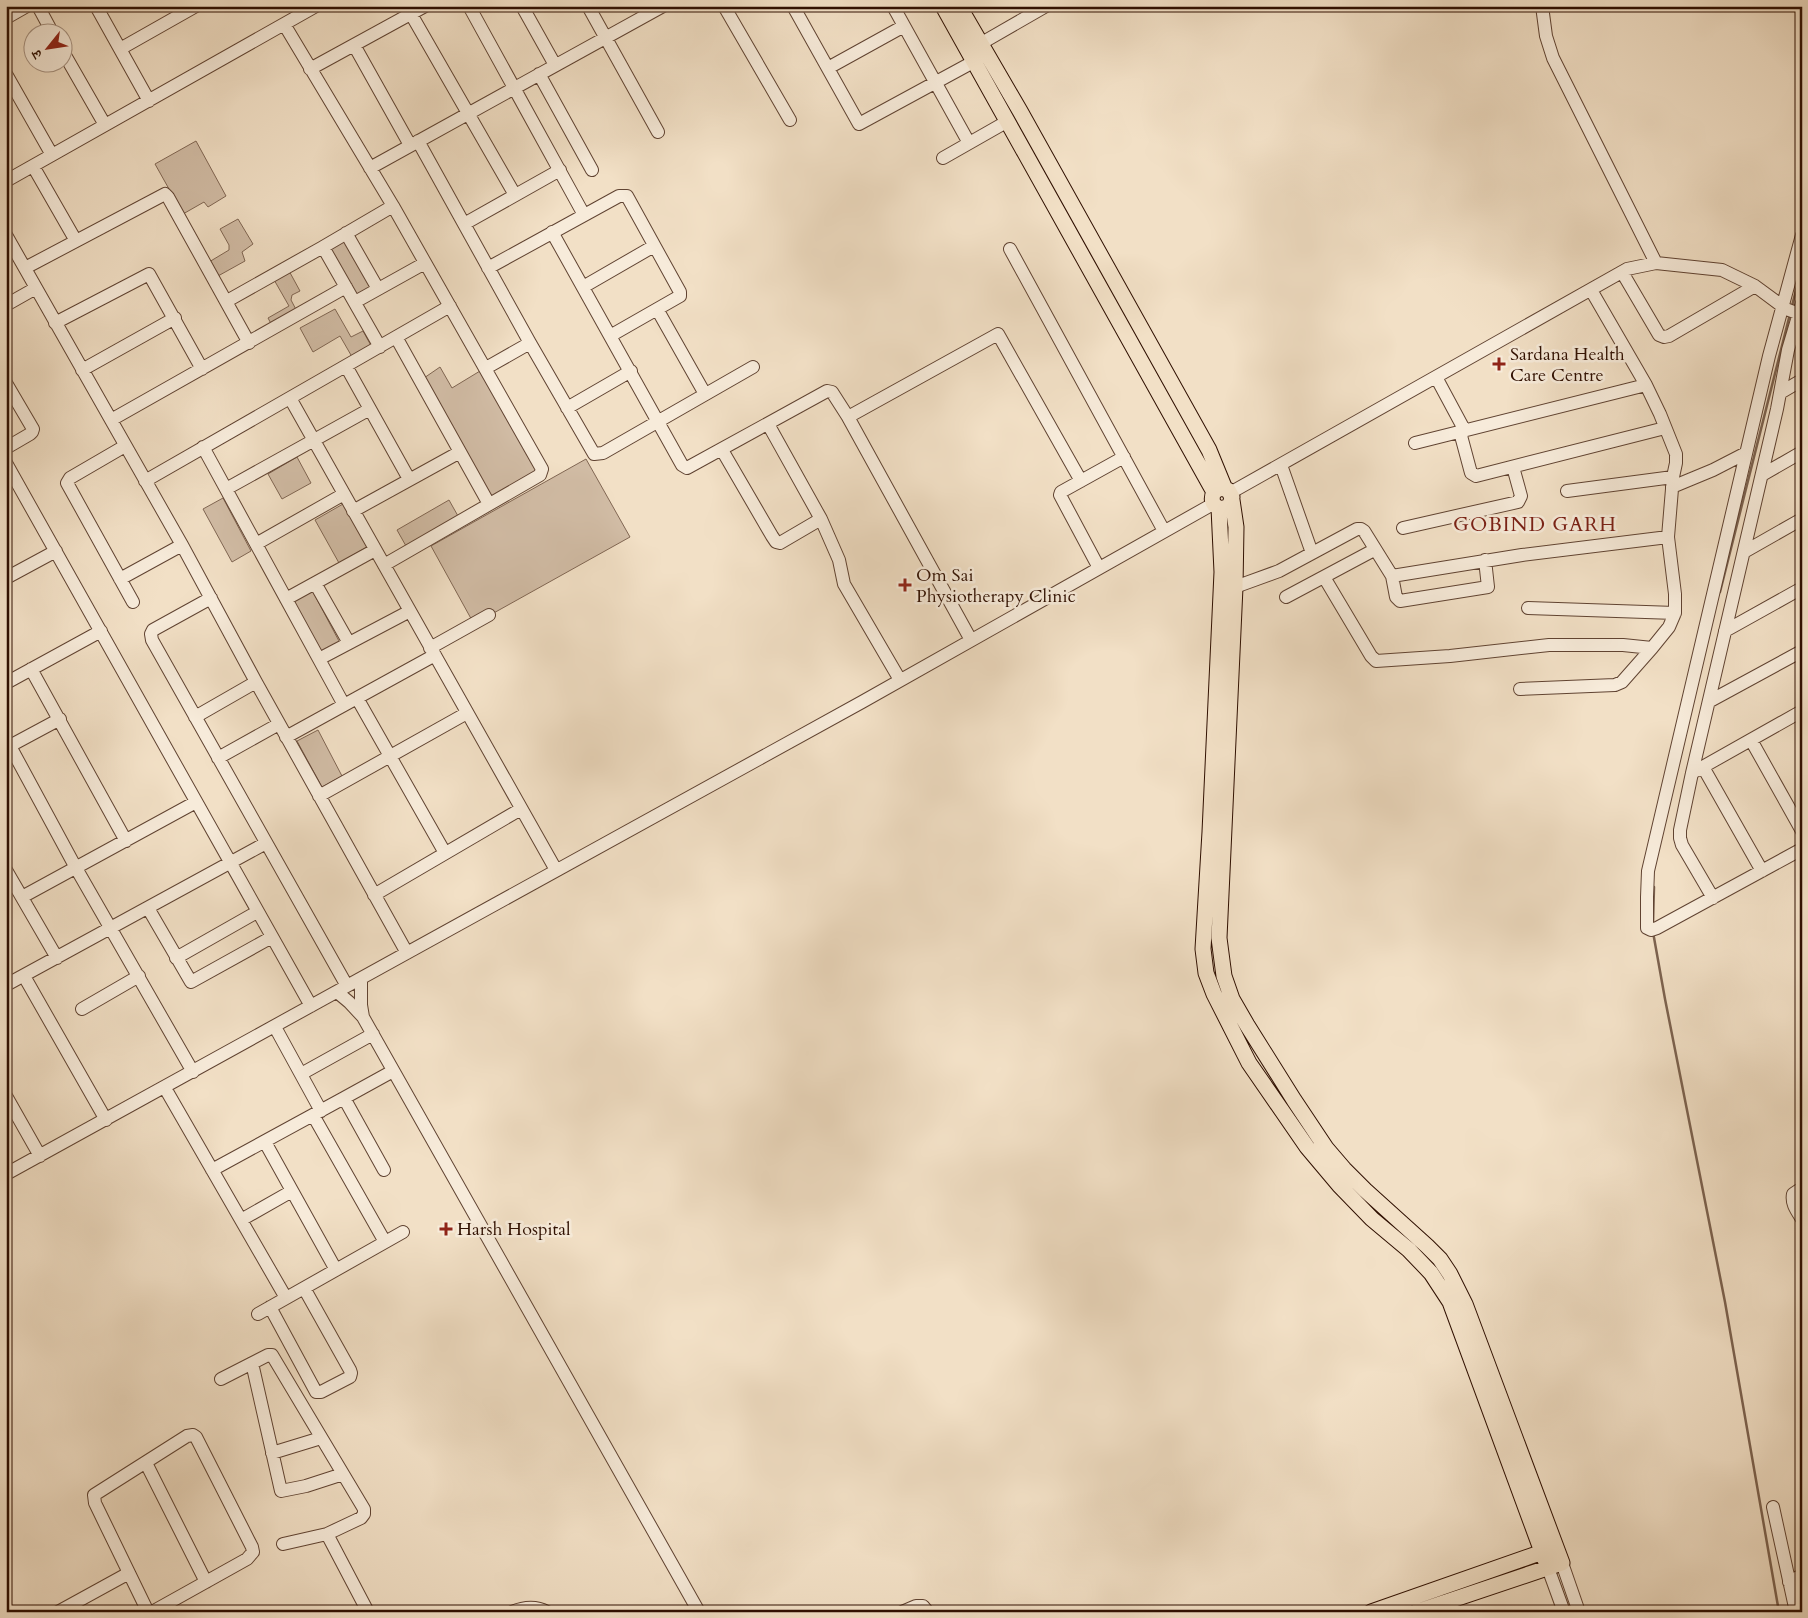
<svg xmlns="http://www.w3.org/2000/svg" width="1808" height="1618" viewBox="0 0 1808 1618" font-family="Cardo,'Noto Serif Devanagari',serif">
  <style>
    .green { fill: #d1bca5; stroke: #806653 }
    .lines { fill: none; stroke-linecap: round; stroke-linejoin: round }
    .stream { stroke: #7c624f; stroke-width: 2.5 }
    .minor-casing { stroke: #604332; stroke-width: 14 }
    .major-casing { stroke: #2f0f01; stroke-width: 17 }
    .minor { stroke: #f7ebda; stroke-width: 12 }
    .major { stroke: #f2e0c6; stroke-width: 15 }
    .poi-dot { fill: #8f2418; stroke: #f7ebda; stroke-width: 2 }
    .labels { text-anchor: middle; dominant-baseline: central; stroke-width: 5; stroke-linejoin: round; paint-order: stroke }
    .poi-label { font-size: 18px; fill: #2f0f01; stroke: #f7ebda; text-anchor: start }
    .quarter-label { font-size: 20px; letter-spacing: 1px; fill: #7a1f14; stroke: #f7ebda }
  </style>
  <rect width="100%" height="100%" fill="#f2e0c6"/>
  <filter id="stains"><feTurbulence type="fractalNoise" baseFrequency=".004" numOctaves="4"/><feColorMatrix values="0 0 0 0 .2 0 0 0 0 .09 0 0 0 0 .02 0 0 0 .5 -.17"/></filter>
  <radialGradient id="worn" r=".72"><stop offset=".6" stop-color="#630" stop-opacity="0"/><stop offset="1" stop-color="#630" stop-opacity=".3"/></radialGradient>
  <path class="green" d="M196,141L226,196L208,207L204,202L183,214L155,164Z
    M238,219L253,244L242,252L245,261L218,276L209,262L229,250V245L220,229Z
    M345,240L375,293L359,302L329,249Z
    M288,269L300,291L292,295L291,300L301,319L276,333L268,318L289,306L273,278Z
    M335,309L351,337L363,331L374,351L355,362L340,336L313,352L300,328Z
    M440,367L452,388L480,371L537,472L490,499L424,378Z
    M297,457L311,483L282,499L268,474Z
    M586,459L630,537L474,624L431,546Z
    M223,498L251,551L232,562L203,509Z
    M449,500L458,516L406,546L397,530Z
    M343,504L367,547L339,563L315,520Z
    M312,590L340,643L321,653L293,600Z
    M318,730L342,776L322,787L297,741Z"/>
  <g class="lines">
    <path class="stream" d="M1792,306L1802,266
      M1720,592L1790,314
      M1653,924L1654,887
      M1653,932L1665,999L1725,1302L1779,1612"/>
    <g class="minor-casing">
      <path id="minor" d="M38,6L52,32
        M96,6L149,101
        M469,6L584,215
        M522,6L555,65
        M588,6L658,132
        M724,6L790,120
        M793,6L859,124L975,61
        M893,6L969,143
        M1542,6L1546,36L1553,58L1656,263
        M411,14L515,195
        M6,18L27,6
        M284,24L393,206L542,469L540,475L384,565
        M980,44L1046,6
        M354,45L410,145
        M120,49L196,6
        M62,50L105,125
        M828,68L904,26
        M310,69L425,6
        M6,74L52,155
        M539,74L592,170
        M418,141L530,343L594,454L603,453L753,367
        M943,158L1008,121
        M33,166L76,241
        M370,168L663,6
        M6,181L316,6
        M464,224L560,170
        M552,232L682,465L687,468L827,391L832,392L848,417L971,640
        M346,233L378,289
        M6,235L182,545L256,682L407,953
        M1802,235L1769,356L1648,871L1647,897V928L1651,930L1657,928L1802,849
        M1010,249L1164,531
        M25,268L165,194L168,197L249,343
        M488,268L619,196H627L680,292V296L610,336
        M1622,272L1659,335L1664,337L1669,336L1755,286
        M583,287L654,246
        M227,301L323,247
        M355,302L425,263
        M6,305L36,288
        M657,309L705,394
        M55,323L149,274L202,369
        M396,337L489,504
        M380,347L323,247L393,206
        M346,366L409,479
        M486,368L530,343
        M82,370L175,318
        M1436,377L1465,431
        M6,383L33,429L32,432L30,434L6,448
        M1780,393L1802,380
        M290,398L556,870
        M567,408L631,371
        M848,417L998,334L1081,481
        M111,420L346,287
        M1460,432L1471,473L1476,476L1665,428
        M1415,443L1646,385
        M125,446L70,478L67,483L133,602
        M203,447L344,705
        M722,450L772,536L776,542L780,543L821,519L768,424
        M6,463L311,1006
        M1281,465L1312,553
        M1762,475L1802,452
        M145,481L450,306
        M1672,487L1713,470L1746,453
        M226,489L370,409
        M1567,491L1673,477
        M1230,493L1627,269L1656,263L1722,270L1755,286L1786,309L1802,315
        M353,511L460,452
        M821,519L839,560L844,584L900,680
        M1403,528L1518,502L1521,496L1513,467
        M256,544L344,494
        M1744,552L1802,519
        M1099,568L1060,495L1061,492L1124,457
        M1392,576L1522,555L1668,537
        M1324,577L1371,656L1376,661L1450,656L1549,645H1623L1652,648
        M6,578L56,551
        M120,579L182,545
        M315,583L349,643
        M1235,587L1279,571L1357,529H1361L1364,531L1392,576L1396,597L1400,601L1488,587L1485,560
        M1286,597L1374,550
        M211,598L153,630L151,634L152,640L347,986
        M286,599L375,550
        M1528,608L1675,613
        M1725,631L1802,588
        M430,648L489,615
        M319,659L410,611
        M31,669L126,841
        M6,683L101,631
        M1520,689L1615,685L1622,682L1652,648L1669,627L1675,613V594L1668,537L1673,477L1676,463V454L1660,414L1646,385L1591,290
        M357,698L445,853
        M1710,701L1802,651
        M195,717L256,682
        M286,737L435,655
        M1751,740L1802,831
        M10,746L76,868L193,1072
        M6,748L60,719
        M218,758L279,724
        M1703,767L1762,871
        M1692,773L1802,711
        M319,796L467,713
        M6,870L57,958
        M374,895L521,809
        M22,897L196,802
        M1713,898L1682,845L1680,838V830L1692,773L1777,409L1788,350L1802,303
        M148,908L191,982L272,937
        M176,958L257,912
        M24,976L106,1120
        M361,979V1005L363,1017
        M6,985L266,843
        M337,992L349,1002L363,1017L699,1612
        M82,1009L139,976
        M275,1027L321,1111
        M301,1074L373,1034
        M165,1088L286,1298
        M6,1096L40,1156
        M344,1098L393,1071
        M313,1115L385,1242
        M265,1142L336,1270
        M212,1170L344,1098L384,1170
        M6,1174L862,702L1213,504
        M1802,1188L1793,1194C1791,1204 1797,1211 1802,1219
        M241,1220L292,1191
        M270,1307L316,1392H321L350,1377L351,1373L350,1370L304,1288
        M258,1314L403,1232
        M252,1363L281,1491L306,1486L343,1474
        M221,1379L268,1355H272L364,1509V1514L361,1518L327,1534L283,1544
        M272,1453L321,1438
        M146,1463L206,1582
        M1773,1507L1796,1612
        M327,1534L368,1612
        M1562,1563L1579,1612
        M1548,1568L1564,1612
        M1789,1582L1802,1575
        M58,1612L129,1573
        M148,1612L95,1503L94,1495L187,1436L193,1435L196,1437L252,1547L253,1552L247,1559L152,1612
        M512,1612C524,1607 536,1606 547,1612
        M902,1612L916,1606H923L928,1612"/>
    </g>
    <g class="major-casing">
      <path id="major" d="M943,6L1214,492C1208,504 1219,513 1230,505L1232,497L1228,490L1220,488L1214,492
        M959,6L1020,111L1209,450L1225,489
        M1232,500L1236,527L1235,587L1219,938L1224,976L1232,999L1247,1025L1294,1100L1326,1148L1344,1169L1365,1190L1427,1246L1440,1259L1450,1274L1465,1304L1562,1563L1416,1612
        M1219,508L1222,572L1210,832L1203,949L1206,973L1214,994L1249,1063L1307,1147L1339,1185L1372,1219L1409,1250L1431,1273L1450,1302L1548,1568
        M1371,1612L1551,1549"/>
    </g>
    <use href="#minor" class="minor"/>
    <use href="#major" class="major"/>
  </g>
  <g class="poi-dot">
    <path d="M1496.5 356.5h5v5h5v5h-5v5h-5v-5h-5v-5h5z"/>
    <path d="M902.5 577.5h5v5h5v5h-5v5h-5v-5h-5v-5h5z"/>
    <path d="M443.5 1221.5h5v5h5v5h-5v5h-5v-5h-5v-5h5z"/>
  </g>
  <g class="labels">
    <g class="poi-label">
      <text x="1510" y="354">Sardana Health<tspan x="1510" dy="21">Care Centre</tspan></text>
      <text x="916" y="575">Om Sai<tspan x="916" dy="21">Physiotherapy Clinic</tspan></text>
      <text x="457" y="1229">Harsh Hospital</text>
    </g>
    <g class="quarter-label">
      <text x="1535" y="524">GOBIND GARH</text>
    </g>
  </g>
  <rect width="1808" height="1618" fill="none" stroke="#f2e0c6" stroke-width="25"/>
  <rect x="8" y="8" width="1793" height="1603" fill="none" stroke="#2f0f01" stroke-width="2.5"/>
  <rect x="12" y="12" width="1783" height="1593" fill="none" stroke="#2f0f01"/>
  <g transform="translate(48 48) rotate(240)"><circle r="24" fill="#f7ebda" stroke="#a79383"/>
  <path d="M0-4L9 19L0 12L-9 19Z" fill="#8f2418"/>
  <text y="-8" font-size="14" font-weight="bold" text-anchor="middle" fill="#2f0f01">उ</text>
  </g>
  <rect width="100%" height="100%" filter="url(#stains)"/>
  <rect width="100%" height="100%" fill="url(#worn)"/>
</svg>
